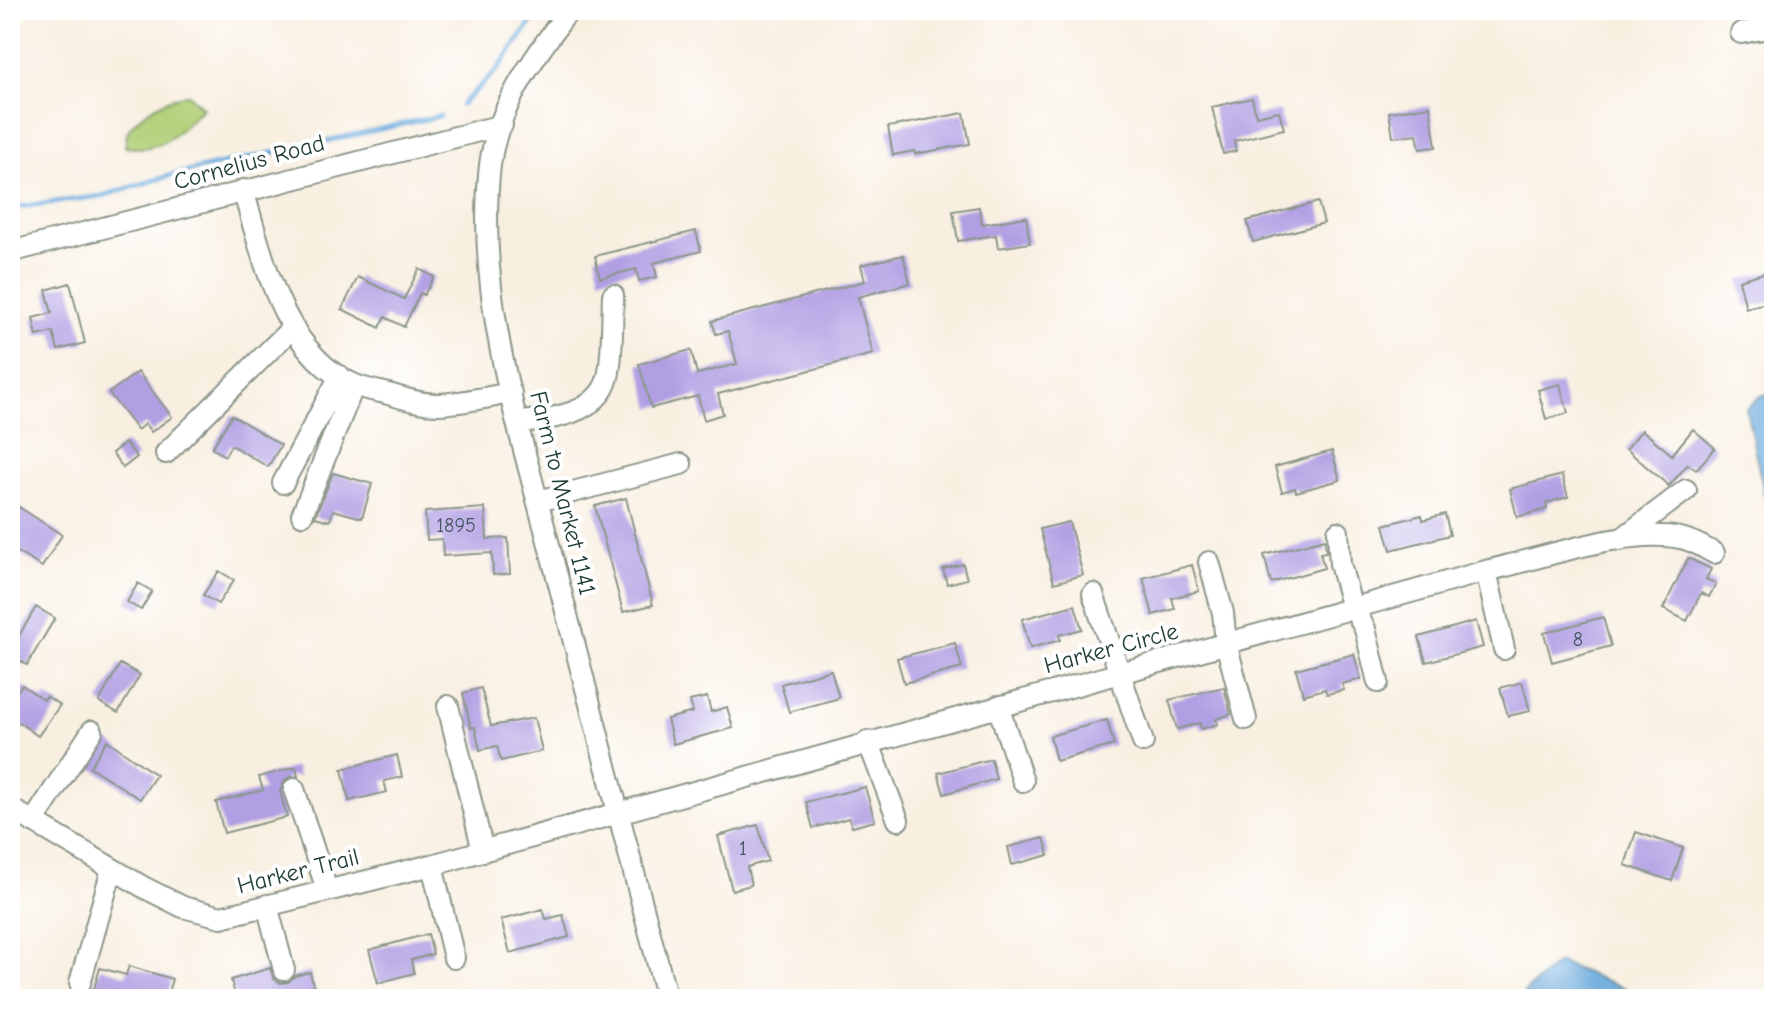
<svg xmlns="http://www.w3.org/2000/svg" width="1784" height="1009" viewBox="0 0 1784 1009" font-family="'Comic Neue',sans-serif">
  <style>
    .green { fill: #b1cf77; stroke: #688656; stroke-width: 2 }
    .water { fill: #68a9dc; stroke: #447388; stroke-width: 2 }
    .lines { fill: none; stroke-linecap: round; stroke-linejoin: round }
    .stream { stroke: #68a9dc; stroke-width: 5 }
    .building { fill: #b09fe3 }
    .minor-casing { stroke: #8c968a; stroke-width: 24 }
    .minor { stroke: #fff; stroke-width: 20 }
    .labels { text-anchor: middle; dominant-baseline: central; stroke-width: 8; stroke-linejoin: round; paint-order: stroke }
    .number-label { font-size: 20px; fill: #435660 }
    .street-label { font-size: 24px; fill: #1f3d34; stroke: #fff }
  </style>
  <rect width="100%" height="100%" fill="#fff"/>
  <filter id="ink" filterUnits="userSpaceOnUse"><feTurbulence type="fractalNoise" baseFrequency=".0125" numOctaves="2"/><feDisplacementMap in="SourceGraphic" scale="16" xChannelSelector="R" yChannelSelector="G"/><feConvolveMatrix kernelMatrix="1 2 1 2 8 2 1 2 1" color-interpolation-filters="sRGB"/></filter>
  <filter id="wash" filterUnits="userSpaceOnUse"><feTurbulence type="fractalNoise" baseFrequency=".006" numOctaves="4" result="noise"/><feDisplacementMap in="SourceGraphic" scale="32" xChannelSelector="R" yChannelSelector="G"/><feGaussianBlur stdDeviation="1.8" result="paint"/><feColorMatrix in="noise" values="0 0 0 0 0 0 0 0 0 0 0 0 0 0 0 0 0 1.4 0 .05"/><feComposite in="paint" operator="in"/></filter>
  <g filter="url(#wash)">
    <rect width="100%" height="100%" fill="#f8efe0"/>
    <path class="green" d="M188,94L203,108C178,132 164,153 125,147C126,143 126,138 127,134C134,115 170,96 188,94Z"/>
    <path class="water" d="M1774,393V541L1746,409L1760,396Z
      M1558,962L1652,999H1517Z"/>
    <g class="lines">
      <path class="stream" d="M461,105L497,70L540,10
        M10,208L102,196L172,175L440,116"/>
    </g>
    <g id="blocks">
      <path class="building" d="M1252,98L1256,116L1279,111L1284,129L1234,141L1236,151L1223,154L1212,107Z
        M1430,106L1436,147L1420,149L1417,134L1393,137L1389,112Z
        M964,113L970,144L915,154L914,151L893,155L888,127Z
        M1318,202L1324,223L1253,242L1247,221Z
        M979,207L982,224L1026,217L1030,243L998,248L996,235L958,241L953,211Z
        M696,231L701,251L654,263L657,277L639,281L636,269L600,278L595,256Z
        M903,255L910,283L858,297L873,354L718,394L723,414L704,420L698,396L651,408L639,364L691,350L697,374L737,364L728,331L716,334L712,321L865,281L861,265Z
        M419,269L434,277L424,295L420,293L404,327L385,317L380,328L342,309L358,277L404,299Z
        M1774,270V301L1746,308L1739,280Z
        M70,283L85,343L58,350L53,332L37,336L33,318L52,313L46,290Z
        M138,372L172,417L151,432L145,424L137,430L109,393Z
        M1560,384L1568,413L1546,419L1538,390Z
        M232,415L281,445L268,467L231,445L225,456L212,448Z
        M1693,429L1715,448L1696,470L1688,464L1669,486L1626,449L1642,430L1672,455Z
        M125,443L137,457L123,468L112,453Z
        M1332,451L1340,480L1296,492L1295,488L1282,492L1275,467Z
        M333,473L372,484L362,518L333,510L330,521L315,517Z
        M1562,475L1568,497L1546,503L1547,509L1517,517L1510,489Z
        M626,498L653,605L623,612L595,506Z
        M19,507L62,535L42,567L10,548V522Z
        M485,508L487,539L508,538L510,574L493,575L492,553L443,556L442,539L427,540L425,512Z
        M1445,514L1450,535L1391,550L1384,525L1422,515L1423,520Z
        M1069,522L1083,575L1054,583L1040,529Z
        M1325,539L1326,552L1320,553L1324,568L1271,583L1264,555Z
        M1688,558L1711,569L1706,579L1716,584L1709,597L1701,593L1687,621L1663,609Z
        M963,564L967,579L947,584L943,569Z
        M1192,565L1199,591L1172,598L1175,609L1153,615L1143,578Z
        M219,571L234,580L218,604L203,595Z
        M138,583L152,591L141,610L127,602Z
        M1075,605L1082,629L1059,635L1060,640L1030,648L1022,619Z
        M36,607L55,618L27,665L10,654V651Z
        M1603,617L1611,646L1552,662L1544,633Z
        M1476,621L1483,647L1426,662L1419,637Z
        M955,643L962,668L904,683L897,658Z
        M1354,654L1361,679L1342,684L1344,690L1327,694L1325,689L1303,695L1296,669Z
        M120,664L140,675L118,713L99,702Z
        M831,670L839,698L789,712L781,684Z
        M1522,682L1530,711L1508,716L1500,688Z
        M22,685L44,700L46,696L60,705L38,736L10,716V688L17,692Z
        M1224,687L1231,714L1216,719L1218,724L1201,729L1200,723L1177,729L1169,700Z
        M481,688L491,726L534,718L542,751L501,761L497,746L480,750L475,727L471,728L463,693Z
        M707,697L711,712L727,707L733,728L673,744L667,719L693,712L690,701Z
        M1107,720L1114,745L1056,761L1050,736Z
        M107,740L156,775L140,799L90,767Z
        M397,755L402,777L384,781L387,792L349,801L342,769Z
        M991,759L996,779L944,794L938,773Z
        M296,767L298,777L291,776L285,780L280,791L287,817L224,833L216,802L263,790L259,777Z
        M865,787L875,821L852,827L849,818L813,828L806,802Z
        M758,825L768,861L747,867L751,885L732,890L718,836Z
        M1636,832L1683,848L1672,881L1625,865Z
        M1044,838L1049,855L1012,865L1008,847Z
        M543,909L546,919L563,915L569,937L510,953L501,920Z
        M428,934L433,954L411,960L414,973L378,983L369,950Z
        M129,966L172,979L166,999H91L100,968L126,975Z
        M270,968L274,979L281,983L288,982L295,976L310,972L316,996L305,999H236L231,980Z"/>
    </g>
  </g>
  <g filter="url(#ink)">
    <use href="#blocks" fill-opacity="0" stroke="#8c968a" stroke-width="2"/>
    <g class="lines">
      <g class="minor-casing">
        <path id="minor" d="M569,10C535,56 497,107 490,165C475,297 519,426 551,553C589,702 628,850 667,999
          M1741,33L1774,27
          M243,190C263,257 283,355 355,385C364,389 375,391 385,393C402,398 420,404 438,404C462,403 488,397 511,393
          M10,252L502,125
          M518,422C549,420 599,414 608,377C613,356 612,318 613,295
          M166,453L293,327
          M283,483L340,376
          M538,501L681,464
          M302,515L354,385
          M1338,532L1340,564L1350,601L1365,629L1378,682
          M1620,540L1686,490
          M1209,562L1223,613L1226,643L1246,719
          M1486,571L1504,649
          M1093,594L1143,742
          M448,706L483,851
          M998,706L1023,781
          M868,741L898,820
          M294,789L327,890
          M10,808L145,888L183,907L221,917L432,865L1486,571C1540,559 1627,527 1680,538C1692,540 1703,547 1714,553
          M33,822L92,731
          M432,865L454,958
          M267,905L284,970
          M80,983L112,869"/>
      </g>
      <use href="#minor" class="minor"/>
    </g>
  </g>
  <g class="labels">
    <g class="number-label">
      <text x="456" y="525">1895</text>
      <text x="1578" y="639">8</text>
      <text x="743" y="848">1</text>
    </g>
    <g class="street-label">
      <text transform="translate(249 162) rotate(-15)">Cornelius Road</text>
      <text transform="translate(563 493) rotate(76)">Farm to Market 1141</text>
      <text transform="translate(1111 648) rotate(-15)">Harker Circle</text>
      <text transform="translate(298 871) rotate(-14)">Harker Trail</text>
    </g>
  </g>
  <rect width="1784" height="1009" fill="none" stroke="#fff" stroke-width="40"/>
</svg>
